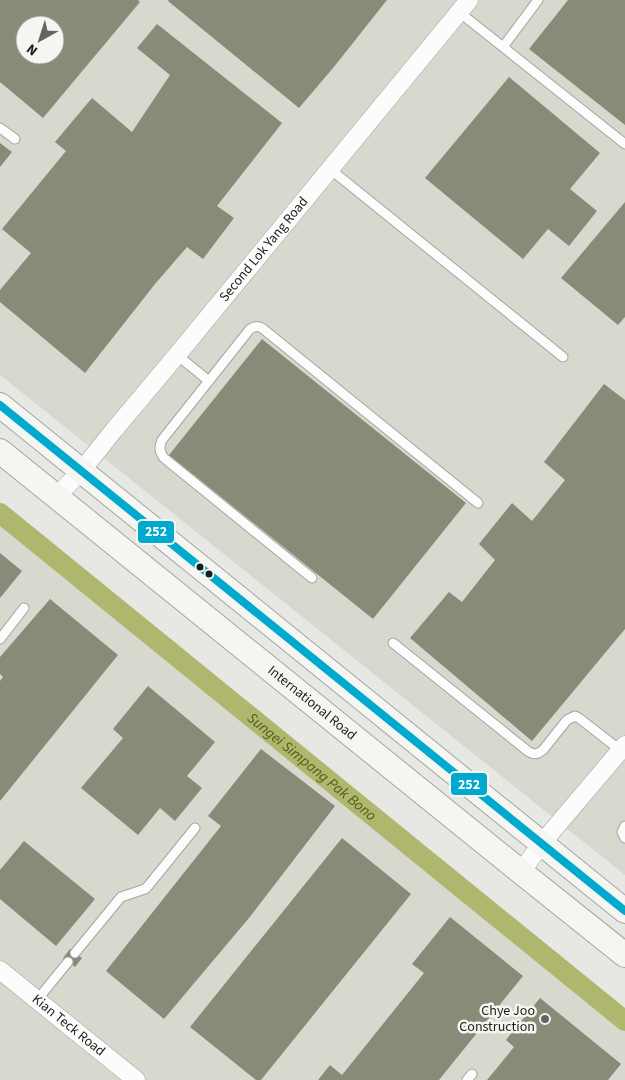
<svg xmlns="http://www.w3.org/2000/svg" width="625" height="1080" viewBox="0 0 625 1080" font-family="'Source Sans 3',sans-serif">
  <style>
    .built { fill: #d7d9cf; fill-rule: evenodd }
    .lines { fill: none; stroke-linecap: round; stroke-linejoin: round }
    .canal { stroke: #afb66d; stroke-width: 20 }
    .building { fill: #898a77; fill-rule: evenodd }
    .lane-casing { stroke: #a4a4a1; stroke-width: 11 }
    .street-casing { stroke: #a4a4a1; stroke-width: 19 }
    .secondary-casing { stroke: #a4a4a1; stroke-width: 26 }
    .lane { stroke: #fbfcfb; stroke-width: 9 }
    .street { stroke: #fbfcfb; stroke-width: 18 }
    .secondary { stroke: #f5f6f2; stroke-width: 24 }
    .bus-1-casing { stroke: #f5f6ef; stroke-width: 11 }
    .bus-1 { stroke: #00a9ce; stroke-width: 8 }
    .bus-dot { fill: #1d1e1b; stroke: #f5f6ef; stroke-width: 2 }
    .poi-dot { fill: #646561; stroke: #f5f6ef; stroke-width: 2 }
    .labels { text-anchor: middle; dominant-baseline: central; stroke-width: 5; stroke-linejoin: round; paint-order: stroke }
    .street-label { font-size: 14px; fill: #1d1e1b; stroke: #f5f6ef }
    .poi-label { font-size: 14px; fill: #1d1e1b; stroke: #f5f6ef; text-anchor: end }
    .water-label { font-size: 15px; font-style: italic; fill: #575c13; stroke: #f5f6ef }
    .line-badge { stroke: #f5f6ef; stroke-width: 2 }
    .badge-label { font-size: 14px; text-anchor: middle; font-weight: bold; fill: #fff }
  </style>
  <rect width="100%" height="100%" fill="#e7e8e3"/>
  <path class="built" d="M0,0H625V875L0,375ZM25,25H55V55H25Z
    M0,511L625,1009V1080H0Z"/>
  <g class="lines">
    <path class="canal" id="s1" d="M0,513L625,1021"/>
  </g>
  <path class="building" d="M0,0H138L140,2L43,118L0,82ZM25,25H55V55H25Z
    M169,0H387L333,68L299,108L168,1Z
    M568,0H625V125L529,49Z
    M157,24L282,123L217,206L234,218L203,259L187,247L155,284L85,373L0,302V290L31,253L2,229L66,151L55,142L92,98L132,132L170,75L137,48Z
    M509,77L600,153L570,189L597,211L569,246L548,229L523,259L425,178Z
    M0,143L12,152L0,167Z
    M625,202V317L618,325L561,278Z
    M262,339L466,503L373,619L169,455Z
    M604,384L625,400V629L532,741L410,638L449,592L462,602L495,560L479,544L512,503L532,521L565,480L544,462Z
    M0,553L22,571L0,598Z
    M50,599L118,655L0,801V681L3,677L0,674V657Z
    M148,686L215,742L187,776L202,788L175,821L160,808L138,835L81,788L123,738L113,729Z
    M261,749L335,806L249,918L164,1019L106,971L221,826L208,816Z
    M342,838L411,894L261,1080H256L190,1027Z
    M24,841L95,899L56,946L0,899V870Z
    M450,917L523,976L439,1080H318L330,1065L342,1075L424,973L412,964Z
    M70,949L82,958L75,967L63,958Z
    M540,998L621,1064L608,1080H487L514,1047L506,1040Z"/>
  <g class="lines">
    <g class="lane-casing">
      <path id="lane" d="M459,12L625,144
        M503,47L538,0
        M0,128L15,139
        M330,169L563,357
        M177,355L209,381
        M312,578L164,458C159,451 159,447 162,440L250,329C255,326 257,326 262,328L478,503
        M0,639L24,608
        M393,643L529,752C535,755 538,754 543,750L567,720L575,716L579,718L620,750
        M625,826L622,832L625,838
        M75,953L121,897L145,889L148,886L195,828
        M37,1000L68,962
        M467,1080L472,1074"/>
    </g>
    <g class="street-casing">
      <g id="street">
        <path id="s2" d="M57,496L82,470L114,430L177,355L469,0"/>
        <path d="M521,872L542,843L625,745"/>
        <path id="s3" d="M0,970L136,1080"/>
      </g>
    </g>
    <g class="secondary-casing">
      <g id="secondary">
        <path d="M0,405L625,911"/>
        <path id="s4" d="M0,451L521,872L625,955"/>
      </g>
    </g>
    <use href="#lane" class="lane"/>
    <use href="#street" class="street"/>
    <use href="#secondary" class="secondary"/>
    <g class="bus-1-casing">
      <path id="bus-1" d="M0,405L625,911"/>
    </g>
    <use href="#bus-1" class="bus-1"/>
  </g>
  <g class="bus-dot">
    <circle cx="200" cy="567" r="4.5"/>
    <circle cx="209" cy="574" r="4.5"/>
  </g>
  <circle class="poi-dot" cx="545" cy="1019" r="5"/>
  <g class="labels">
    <g class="street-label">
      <text stroke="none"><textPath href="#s2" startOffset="322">Second Lok Yang Road</textPath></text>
      <text stroke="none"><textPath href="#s4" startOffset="401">International Road</textPath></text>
      <text stroke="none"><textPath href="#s3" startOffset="88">Kian Teck Road</textPath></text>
    </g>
    <g class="poi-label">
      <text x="535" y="1011">Chye Joo<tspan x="535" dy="16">Construction</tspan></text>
    </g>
    <g class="water-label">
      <text stroke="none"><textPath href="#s1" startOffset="402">Sungei Simpang Pak Bono</textPath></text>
    </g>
  </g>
  <g class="line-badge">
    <rect x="137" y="520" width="38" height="24" rx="5" fill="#00a9ce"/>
    <rect x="450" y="772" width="38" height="24" rx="5" fill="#00a9ce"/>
  </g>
  <g class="badge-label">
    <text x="156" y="536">252</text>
    <text x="469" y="789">252</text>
  </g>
  <g transform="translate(40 40) rotate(219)"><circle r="24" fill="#f5f6ef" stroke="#9fa09a"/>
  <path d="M0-4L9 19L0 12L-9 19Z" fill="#646561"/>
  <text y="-8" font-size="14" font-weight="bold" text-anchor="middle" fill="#1d1e1b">N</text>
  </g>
</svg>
